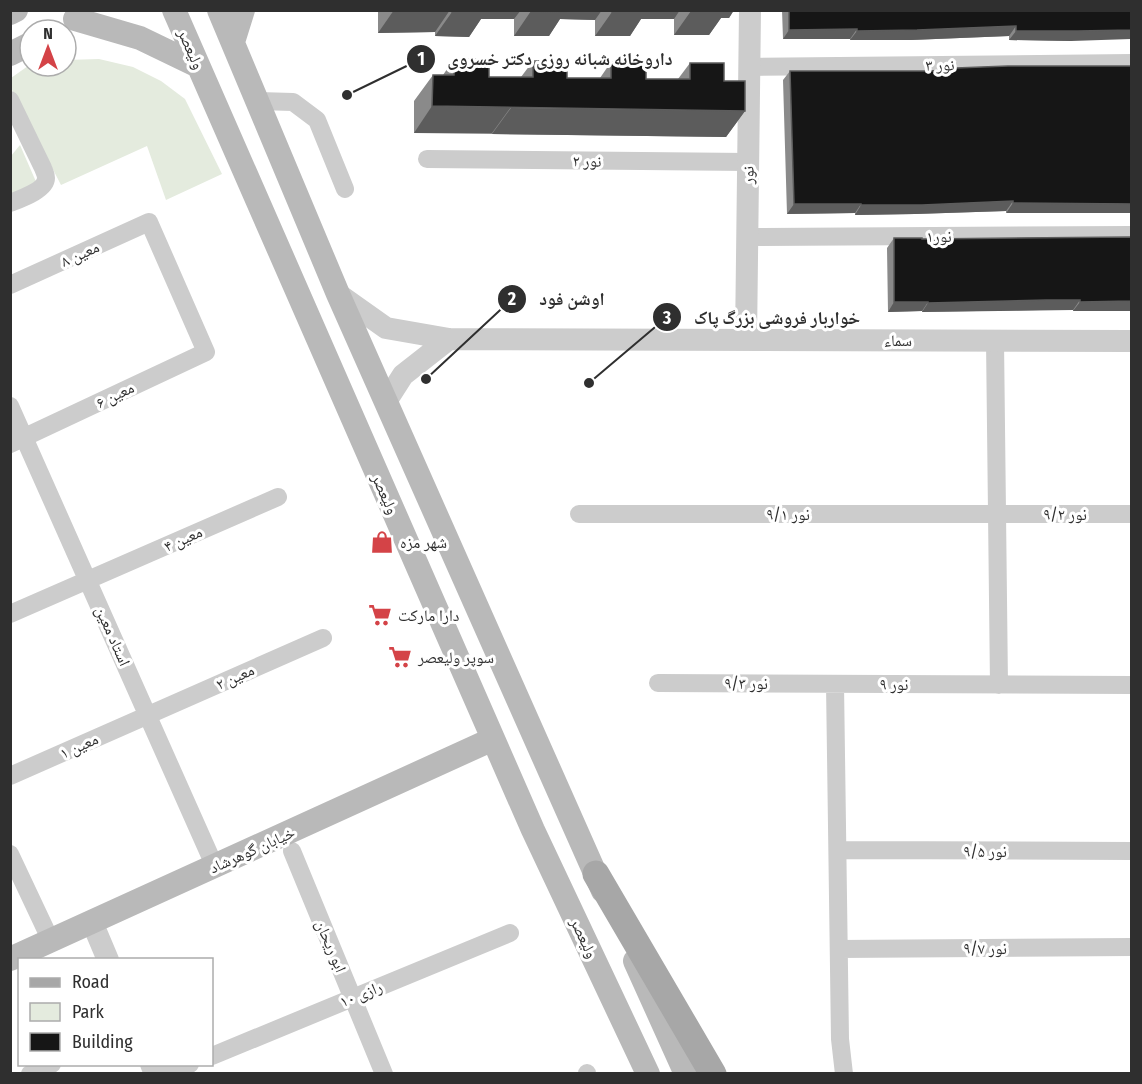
<svg xmlns="http://www.w3.org/2000/svg" width="1142" height="1084" viewBox="0 0 1142 1084" font-family="'Fira Sans Condensed','Noto Naskh Arabic',sans-serif">
  <style>
    .green { fill: #e4ebde }
    .lines { fill: none; stroke-linecap: round; stroke-linejoin: round }
    .minor { stroke: #ccc; stroke-width: 18 }
    .tertiary { stroke: #ccc; stroke-width: 22 }
    .secondary { stroke: #b9b9b9; stroke-width: 24 }
    .primary { stroke: #a7a7a7; stroke-width: 27 }
    .wall { fill: #8a8a8a }
    .shaded-wall { fill: #5c5c5c }
    .building { fill: #161616; stroke: #5c5c5c; stroke-width: 1.5 }
    .labels { text-anchor: middle; dominant-baseline: central; stroke-width: 6; stroke-linejoin: round; paint-order: stroke }
    .street-label { font-size: 16px; fill: #2f2f2f; stroke: #fff }
    .poi-label { font-size: 16px; fill: #2f2f2f; stroke: #fff; text-anchor: start }
    .leader { fill: none; stroke: #2f2f2f; stroke-width: 2 }
    .callout-dot { fill: #2f2f2f; stroke: #fff; stroke-width: 2 }
    .mark-label { font-size: 18px; text-anchor: middle; font-weight: bold; fill: #fff }
    .callout-label { font-size: 18px; text-anchor: middle; font-weight: bold; fill: #2f2f2f; stroke: #fff; stroke-width: 6; stroke-linejoin: round; paint-order: stroke }
  </style>
  <rect width="100%" height="100%" fill="#fff"/>
  <path class="green" d="M99,59L133,67L161,81L185,99L222,174L166,200L147,146L61,185L11,88V78L28,66H66V60Z
    M20,145L37,184L11,197V156Z"/>
  <g class="lines">
    <path class="minor" d="M749,67L1132,63
      M10,100L43,168C44,171 46,174 46,178C46,190 20,199 10,203
      M258,101L293,102L317,120L345,189
      M427,159L748,162
      M747,237L1132,235
      M10,285L149,222L206,352L10,444
      M995,340L999,685
      M10,406L215,867
      M579,514H1132
      M10,614L278,497
      M658,683L1132,685
      M835,684L840,1039L844,1074
      M10,776L323,638
      M838,850L1132,851
      M292,851L384,1074
      M10,854L51,941
      M839,949L1132,947
      M212,1056L510,933
      M30,1074L52,1064
      M168,1074L190,1064
      M587,1074V1073"/>
    <path class="tertiary" d="M338,294L386,328L449,339L1132,341
      M746,340L750,10
      M387,400L403,375L449,339
      M92,922L108,960
      M151,1064L155,1074"/>
    <path class="secondary" d="M174,10L533,830L648,1074
      M219,10L338,294L603,891
      M10,13L16,10
      M75,19L140,38L198,66
      M233,42L243,10
      M10,54L30,44
      M10,959L493,739
      M635,961L686,1074"/>
    <path class="primary" d="M596,874L713,1074"/>
  </g>
  <path class="wall" d="M378,10H734L729,18H721L709,35H674V19H641L630,36H595V20L560,19L549,36H514V19H481L469,37L435,36V32L378,33Z
    M782,10H1131L1071,41L1009,40V36L911,40H850V39H783Z
    M454,59L489,77H521L533,61L567,78H600L611,62L646,79H678L690,63L724,81L745,111L726,137L414,133V101L433,75H443Z
    M1131,66L1006,213V211L915,214L855,215V213L787,214L783,80L790,71H924L954,70L956,68Z
    M1131,237V311H1073V310H1040L922,312V311L888,312L887,248L894,238L922,239Z"/>
  <path class="shaded-wall" d="M394,10H450L435,32L378,33Z
    M476,10H521L514,19H481L469,37L435,36L452,12Z
    M555,10H602L595,20L560,19L549,36H514L531,11Z
    M636,10H680L674,19H641L630,36H595L612,12Z
    M734,10L729,18H721L709,35H674L691,11Z
    M1016,26L1009,36L911,40H850L857,31Z
    M857,29L850,39H783L789,30Z
    M1131,30V39L1071,41L1009,40L1016,31Z
    M432,106L511,107L492,133H414Z
    M511,108L745,111L726,137L492,134Z
    M1013,201L1006,211L915,214L855,215L861,205Z
    M1013,203L1131,204V213H1006Z
    M794,204H861L855,213L787,214Z
    M1046,300H1080L1073,310L922,312L928,303Z
    M1131,301V311H1073L1080,302Z
    M894,302H928L922,311L888,312Z"/>
  <path class="building" d="M452,10H486V12H452Z
    M531,10H566V12L531,11Z
    M612,10H647V12H612Z
    M691,10H726V11H691Z
    M789,10H1131V30L1078,31H1016V26L917,30L857,31V29L789,30Z
    M454,59H489V77H533V61H567V78H611V62H646V79H690V63H724V81H745V111L432,106L433,75H454Z
    M1008,66H1131V204L1013,203V201L922,205H861V204H794L790,71H924L956,70V68Z
    M1131,237V301L1080,302V300H1046L928,303V302H894V238H922V239Z"/>
  <defs>
    <g id="shop-bare" transform="scale(1.8)"><path d="M-5-2.5h2.3a2.7 3.5 0 0 1 5.4 0H5L5.5 6h-11ZM-1.5-2.5h3a1.5 2.3 0 0 0-3 0Z" fill="#d44347" stroke="#fff" stroke-width="2.5" paint-order="stroke"/></g>
    <g id="supermarket-bare" transform="scale(1.8)"><path d="M-6-5.5h2.5l.6 2H6L4.5 2H-2.5L-4.4-4H-6ZM-1.5 3.2a1.3 1.3 0 1 0 .1 0ZM3 3.2a1.3 1.3 0 1 0 .1 0Z" fill="#d44347" stroke="#fff" stroke-width="2.5" paint-order="stroke"/></g>
  </defs>
  <g fill-rule="evenodd">
    <use href="#shop-bare" x="382" y="542"/>
    <use href="#supermarket-bare" x="380" y="615"/>
    <use href="#supermarket-bare" x="400" y="657"/>
  </g>
  <g class="labels">
    <g class="street-label">
      <text transform="translate(191 49) rotate(66)">ولیعصر</text>
      <text transform="translate(940 65) rotate(-1)">نور ۳</text>
      <text transform="translate(587 161) rotate(1)">نور ۲</text>
      <text transform="translate(748 175) rotate(-89)">نور</text>
      <text x="939" y="236">نور۱</text>
      <text transform="translate(80 254) rotate(-24)">معین ۸</text>
      <text x="898" y="340">سماء</text>
      <text transform="translate(115 395) rotate(-26)">معین ۶</text>
      <text transform="translate(385 494) rotate(66)">ولیعصر</text>
      <text x="788" y="514">نور ۹/۱</text>
      <text x="1065" y="514">نور ۹/۲</text>
      <text transform="translate(183 539) rotate(-24)">معین ۴</text>
      <text transform="translate(113 636) rotate(66)">استاد معین</text>
      <text transform="translate(235 677) rotate(-24)">معین ۲</text>
      <text x="746" y="683">نور ۹/۳</text>
      <text x="894" y="684">نور ۹</text>
      <text transform="translate(79 746) rotate(-24)">معین ۱</text>
      <text transform="translate(252 850) rotate(-24)">خیابان گوهرشاد</text>
      <text x="985" y="851">نور ۹/۵</text>
      <text transform="translate(584 938) rotate(65)">ولیعصر</text>
      <text transform="translate(331 946) rotate(67)">ابو ریحان</text>
      <text x="985" y="948">نور ۹/۷</text>
      <text transform="translate(361 994) rotate(-22)">رازی ۱۰</text>
    </g>
    <g class="poi-label">
      <text x="400" y="542">شهر مزه</text>
      <text x="398" y="615">دارا مارکت</text>
      <text x="418" y="657">سوپر ولیعصر</text>
    </g>
  </g>
  <path class="leader" d="M347 95L421 59M426 379L512 299M589 383L667 317"/>
  <g class="callout-dot">
    <circle cx="347" cy="95" r="6"/>
    <circle cx="426" cy="379" r="6"/>
    <circle cx="589" cy="383" r="6"/>
    <circle cx="421" cy="59" r="15"/>
    <circle cx="512" cy="299" r="15"/>
    <circle cx="667" cy="317" r="15"/>
  </g>
  <g class="mark-label">
    <text x="421" y="65">1</text>
    <text x="512" y="305">2</text>
    <text x="667" y="324">3</text>
  </g>
  <g class="callout-label">
    <text x="560" y="65">داروخانه شبانه روزی دکتر خسروی</text>
    <text x="572" y="305">اوشن فود</text>
    <text x="777" y="324">خواربار فروشی بزرگ پاک</text>
  </g>
  <rect width="1142" height="1084" fill="none" stroke="#2f2f2f" stroke-width="24"/>
  <rect x="18" y="958" width="195" height="108" fill="#ffffff" stroke="#acacac" stroke-width="1.5"/>
  <rect x="30" y="978" width="30" height="9" fill="#a7a7a7" stroke="#acacac" stroke-width="1.5"/>
  <text x="72" y="988" font-size="18" fill="#2f2f2f">Road</text>
  <rect x="30" y="1003" width="30" height="18" fill="#e4ebde" stroke="#acacac" stroke-width="1.5"/>
  <text x="72" y="1018" font-size="18" fill="#2f2f2f">Park</text>
  <rect x="30" y="1033" width="30" height="18" fill="#161616" stroke="#acacac" stroke-width="1.5"/>
  <text x="72" y="1048" font-size="18" fill="#2f2f2f">Building</text>
  <g transform="translate(48 48)"><circle r="28" fill="#ffffff" stroke="#acacac" stroke-width="1.5"/>
  <path d="M0-4.5L10 22L0 15L-10 22Z" fill="#d44347"/>
  <text y="-9" font-size="16" font-weight="bold" text-anchor="middle" fill="#2f2f2f">N</text>
  </g>
</svg>
